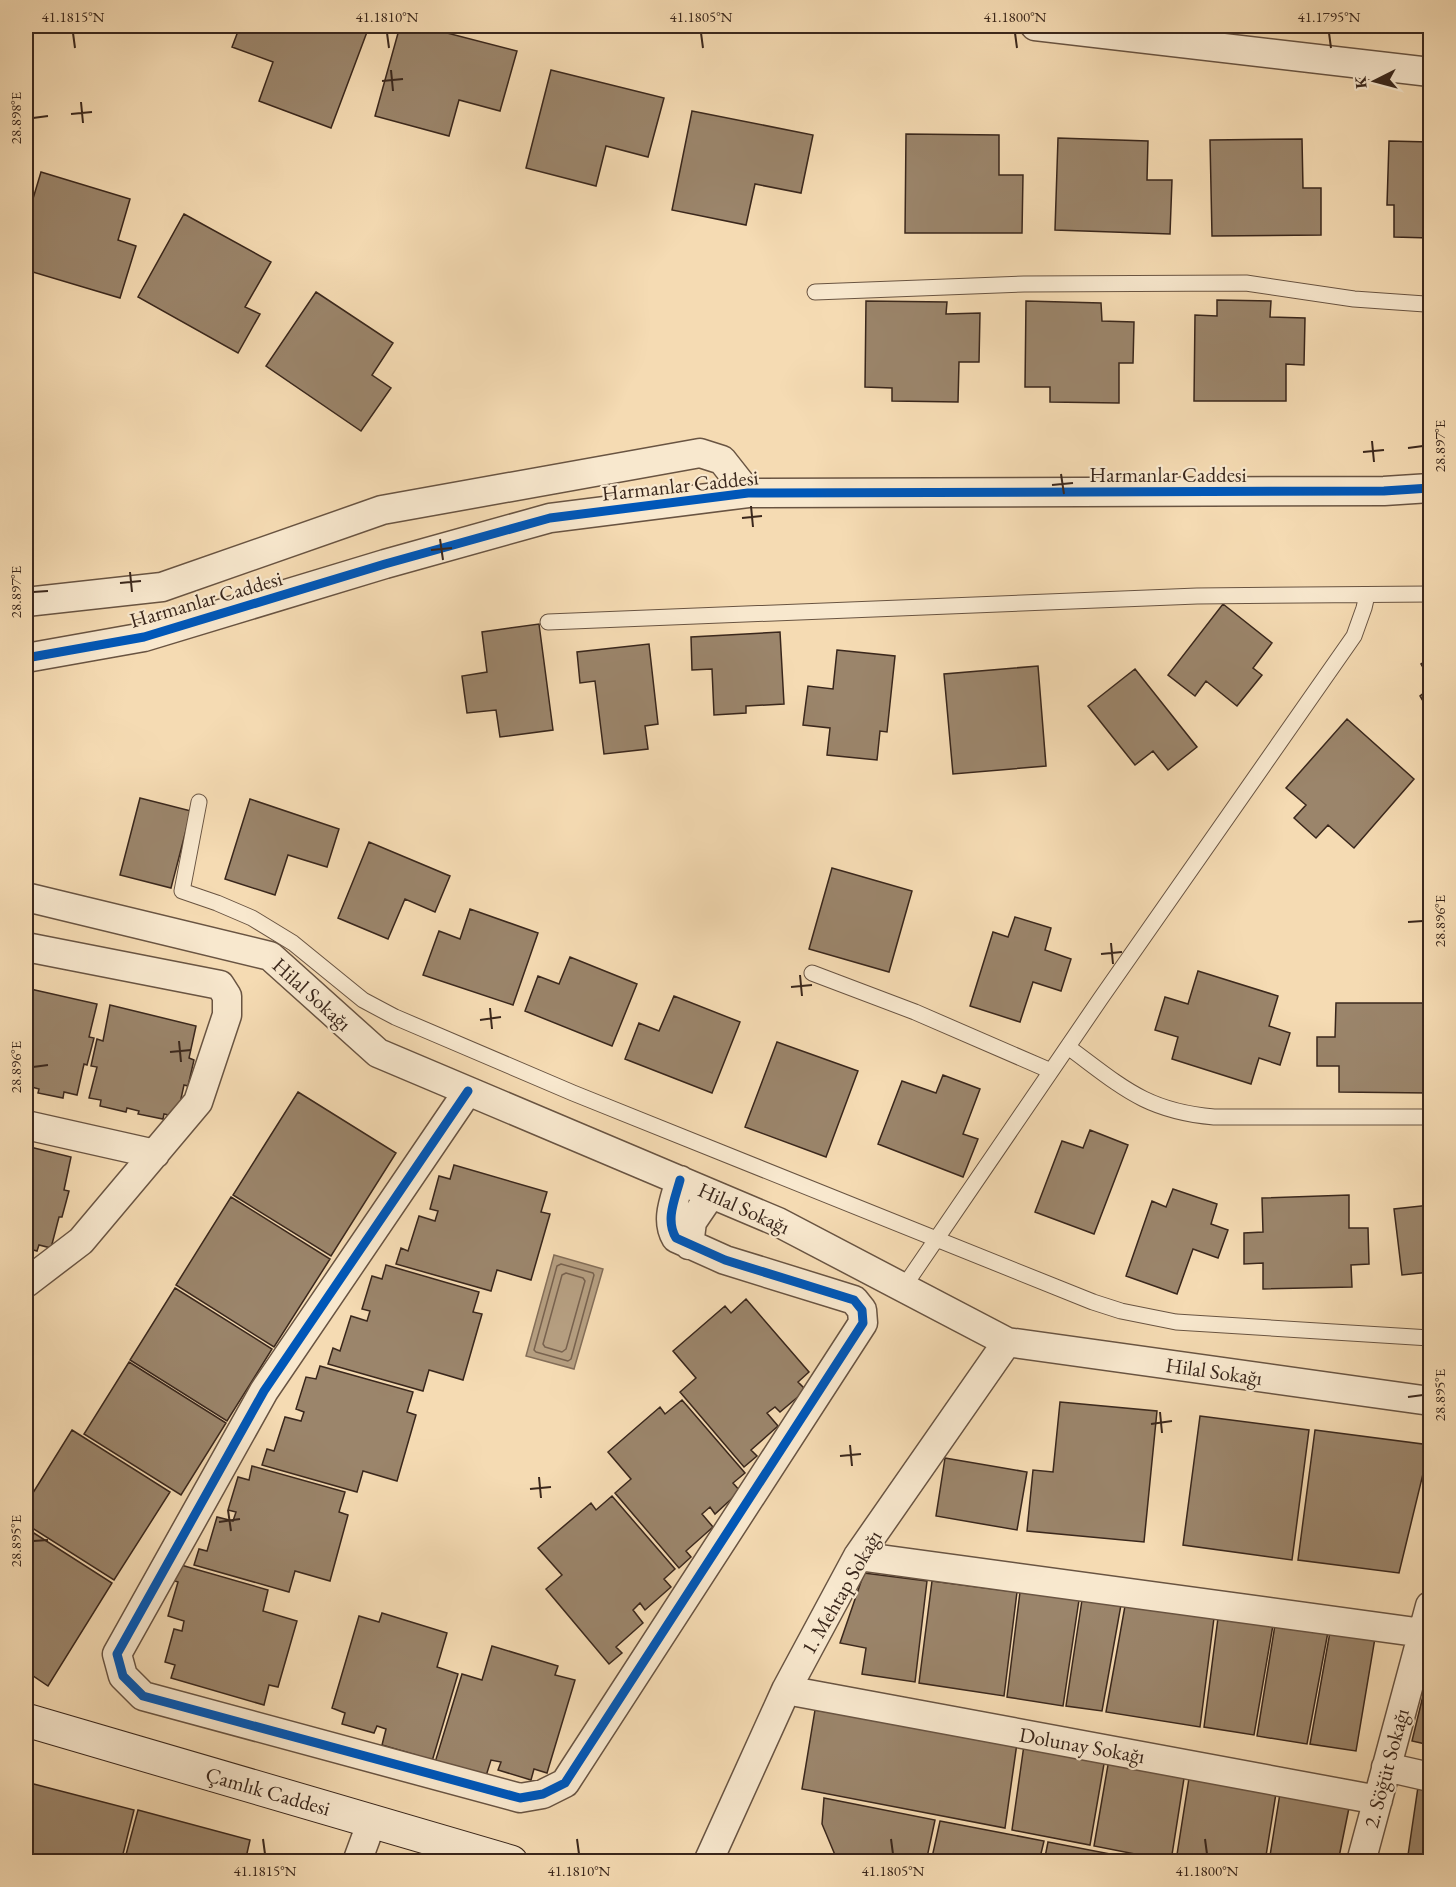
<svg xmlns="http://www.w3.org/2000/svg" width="1456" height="1887" viewBox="0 0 1456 1887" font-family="'EB Garamond',serif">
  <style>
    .water { fill: #b59e80; stroke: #846e58; stroke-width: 1.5 }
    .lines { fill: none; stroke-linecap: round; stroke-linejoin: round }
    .shore { stroke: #78624e; stroke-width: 1.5 }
    .building { fill: #9b856b; stroke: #3a271c; stroke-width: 1.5 }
    .lane-casing { stroke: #695442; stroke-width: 17 }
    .street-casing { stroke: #695442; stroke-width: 31 }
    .secondary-casing { stroke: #3a271c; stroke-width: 35 }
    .lane { stroke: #f8e8ce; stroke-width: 15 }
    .street { stroke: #f8e8ce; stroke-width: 28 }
    .secondary { stroke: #f8e8ce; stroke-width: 33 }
    .cycleway-casing { stroke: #f8e8ce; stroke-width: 13 }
    .cycleway { stroke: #0057b8; stroke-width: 9 }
    .ticks { fill: none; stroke: #3a271c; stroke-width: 2 }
    .labels { text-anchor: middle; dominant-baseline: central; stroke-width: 4.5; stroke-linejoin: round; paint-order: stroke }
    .street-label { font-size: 21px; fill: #3a271c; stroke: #f8e8ce }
    .neatline { fill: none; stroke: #3a271c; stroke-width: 2 }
    .ticks-label { font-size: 15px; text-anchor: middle; fill: #3a271c }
  </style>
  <rect width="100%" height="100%" fill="#f5dbb3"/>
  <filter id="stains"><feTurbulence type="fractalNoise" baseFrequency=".00333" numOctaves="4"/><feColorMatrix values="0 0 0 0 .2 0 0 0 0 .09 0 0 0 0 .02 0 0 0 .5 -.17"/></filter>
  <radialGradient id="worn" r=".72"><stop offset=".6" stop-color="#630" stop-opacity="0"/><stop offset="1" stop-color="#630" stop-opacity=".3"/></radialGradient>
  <path class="water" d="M554,1255L603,1269L574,1369L526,1356Z"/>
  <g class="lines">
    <path class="shore" d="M561,1264L593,1273L594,1275L571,1359L568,1361L536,1352L534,1350L557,1266Z
      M566,1273L583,1278L585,1281L566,1349L562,1352L545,1347L543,1344L562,1275Z"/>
  </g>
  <path class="building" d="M240,26H348L367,32L331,128L259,101L273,62L232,47Z
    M400,26H420L517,51L500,111L459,100L449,136L375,116Z
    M551,70L664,98L648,157L606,146L596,186L526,168Z
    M692,111L813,135L801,193L755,184L746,225L672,210Z
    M906,134L999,135V175H1023L1022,233H905Z
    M1058,138L1148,141L1147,180H1172L1170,234L1055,230Z
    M1302,139L1303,188H1321V235L1212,236L1210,140Z
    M1389,141L1430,142V238L1394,237V205H1387Z
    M41,172L130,199L118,240L136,246L120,298L26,270V222Z
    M184,214L271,262L245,307L260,314L238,353L138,297Z
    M316,292L393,343L372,375L391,388L361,431L266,366Z
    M1217,300L1271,301L1270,317L1305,318L1304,365L1286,364V401H1194L1195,315L1217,316Z
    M866,301L947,302L946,314L980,313L979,362H959L958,402L892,401V388L865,387Z
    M1026,301L1101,303L1102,321L1134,322L1133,363H1119V403L1050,402V387H1025Z
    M1223,604L1272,643L1253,668L1262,675L1237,706L1206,681L1195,696L1168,675Z
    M539,624L553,730L500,737L496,710L467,713L462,676L487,672L482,632Z
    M780,632L784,704L746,706V713L714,715L712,669L692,670L691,637Z
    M649,644L658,724L645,726L648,749L604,754L595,681L580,683L577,652Z
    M837,650L895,656L887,732L880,731L877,760L827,755L830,728L803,725L808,686L833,689Z
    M1430,658V679L1421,664Z
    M1038,666L1046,766L953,774L944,674Z
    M1135,669L1197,747L1168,770L1153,751L1135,765L1088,706Z
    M1430,688V713L1420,696Z
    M1347,719L1414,779L1354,848L1328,825L1316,838L1294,818L1306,805L1286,788Z
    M140,798L191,811L171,888L120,875Z
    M250,799L339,829L327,867L288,855L275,895L225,879Z
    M369,842L450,876L435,912L405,899L388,939L338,918Z
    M832,868L912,891L889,972L809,949Z
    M470,909L538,933L513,1005L423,975L439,931L460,939Z
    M1015,917L1051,928L1045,950L1071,959L1061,991L1033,982L1020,1022L970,1006L993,932L1008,937Z
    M570,957L637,984L612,1046L525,1011L538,976L559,984Z
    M1198,971L1278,996L1269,1026L1290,1033L1280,1065L1259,1058L1251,1084L1172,1059L1178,1037L1155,1030L1165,997L1188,1004Z
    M26,988L97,1004L89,1037L94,1038L87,1065L84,1064L77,1095L64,1092L63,1098L38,1093L39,1089L28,1086L26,1090Z
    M674,996L740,1022L712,1093L625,1059L639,1023L659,1031Z
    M1336,1003H1429V1033H1430L1429,1093L1339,1092V1066H1317V1037H1335Z
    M110,1005L196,1026L189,1058L194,1060L188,1086L184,1085L177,1117L164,1114L163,1119L138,1114L139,1111L127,1108L126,1112L100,1106L101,1100L89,1098L97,1067L91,1066L97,1039L103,1041Z
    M777,1042L858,1071L826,1157L745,1127Z
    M943,1075L980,1089L963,1134L978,1139L963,1177L878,1144L902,1081L936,1093Z
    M298,1092L396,1153L331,1256L233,1195Z
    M1090,1130L1128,1145L1094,1234L1035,1212L1062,1141L1083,1148Z
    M26,1146L71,1157L64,1190L69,1191L62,1217H59L51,1248L39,1245L37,1251L26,1248Z
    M454,1165L547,1192L541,1212L550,1214L531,1280L497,1270L491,1291L396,1264L401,1248L408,1251L419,1216L435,1221L438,1211L430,1209L439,1176L450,1179Z
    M1173,1189L1217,1204L1211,1224L1228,1230L1218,1258L1193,1249L1177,1294L1126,1276L1152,1201L1166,1207Z
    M1349,1195V1228H1368L1369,1264L1351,1265L1352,1287L1263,1289V1263L1244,1264V1233L1263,1232L1262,1198Z
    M231,1197L330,1259L274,1347L176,1285Z
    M1430,1205V1272L1402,1275L1394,1209Z
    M386,1265L479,1292L473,1312L482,1314L463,1380L429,1370L423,1391L328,1364L333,1348L340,1351L351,1316L367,1321L370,1311L362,1309L372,1276L382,1279Z
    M175,1288L272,1349L227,1421L130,1360Z
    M746,1299L809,1372L798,1382L806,1390L780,1412L775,1407L767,1413L778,1426L751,1450L757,1456L744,1467L680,1392L696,1378L673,1351L725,1306L731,1313Z
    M129,1362L226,1423L181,1495L84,1434Z
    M320,1366L413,1392L407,1412L416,1415L397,1481L363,1471L357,1492L262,1465L267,1449L274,1451L285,1417L301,1421L304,1412L296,1409L306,1377L316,1379Z
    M682,1400L745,1473L733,1483L740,1491L715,1514L710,1507L702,1514L713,1527L686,1551L691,1557L679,1568L615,1493L631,1479L608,1452L660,1407L665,1414Z
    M1060,1402L1157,1411L1144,1542L1027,1531L1033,1470L1053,1472Z
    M1200,1416L1309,1430L1292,1560L1183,1545Z
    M72,1430L170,1492L114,1580L26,1524V1504Z
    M1315,1430L1430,1445L1399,1573L1298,1560Z
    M945,1458L1027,1472L1017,1530L936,1516Z
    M252,1466L345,1492L339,1512L348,1515L330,1581L295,1571L289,1592L194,1565L199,1549L207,1551L217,1517L233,1521L236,1512L228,1510L238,1477L249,1480Z
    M612,1496L675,1569L664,1579L671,1587L645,1610L640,1603L633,1610L643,1623L616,1647L622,1653L609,1664L546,1589L562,1575L538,1548L591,1503L596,1510Z
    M26,1528L112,1583L48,1686L26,1671Z
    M174,1563L268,1590L263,1611L297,1621L278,1687L269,1685L264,1705L171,1678L175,1665L165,1662L174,1629L182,1631L184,1621L168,1616L178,1582L169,1579Z
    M864,1573L927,1581L915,1682L862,1674L866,1648L840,1643Z
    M932,1581L1017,1592L1004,1696L919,1683Z
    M1020,1592L1079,1600L1063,1706L1007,1697Z
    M1082,1600L1121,1605L1102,1711L1066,1706Z
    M1125,1606L1214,1618L1200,1727L1106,1712Z
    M382,1613L447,1633L437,1667L458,1674L430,1768L414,1763L416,1755L382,1745L386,1729L377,1726L374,1733L342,1724L345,1713L332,1708L359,1616L379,1622Z
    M1218,1618L1273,1625L1254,1735L1204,1727Z
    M1275,1625L1328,1632L1307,1744L1257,1736Z
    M1330,1632L1375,1638L1356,1751L1310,1744Z
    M492,1646L558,1666L555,1675L575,1680L547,1773L534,1769L531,1780L498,1770L501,1762L491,1760L486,1776L433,1769L462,1674L482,1680Z
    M1430,1667V1745L1412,1741Z
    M815,1710L1017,1743L1005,1828L802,1789Z
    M1024,1745L1105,1758L1090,1845L1012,1830Z
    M1109,1759L1185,1772L1171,1861L1094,1846Z
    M1190,1772L1277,1787L1265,1862L1176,1861Z
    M26,1782L134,1810L121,1862H26Z
    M1281,1787L1351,1798L1338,1862H1269Z
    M1418,1787L1430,1791V1862H1407Z
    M824,1798L935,1820L926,1862H838L822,1824Z
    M138,1810L250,1840L245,1862H124Z
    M940,1821L1044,1841L1039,1862H931Z
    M1048,1842L1121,1856L1120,1862H1044Z"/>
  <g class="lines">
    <g class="lane-casing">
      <path id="lane" d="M815,292L1024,284L1246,283L1354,299L1425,304L1430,302
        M548,622L1197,596L1430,594
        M199,802L182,891L217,903L252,918L293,943L363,1000L395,1017L573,1093L1093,1302L1121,1311L1176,1322L1430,1338
        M812,973L915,1012L1051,1071
        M1068,1047C1121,1086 1145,1111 1214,1117H1430
        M903,1288L1101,998L1354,636L1364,608L1367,595"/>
    </g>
    <g class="street-casing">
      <path id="street" d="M1035,26L1430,72
        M26,602L162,587L382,510L700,453L722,460L748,493
        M26,658L144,637L385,564L550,518L748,493L1384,491L1430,488
        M26,897L270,956L378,1053L778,1222L1007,1342L1430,1401
        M26,947L220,985L227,996V1015L198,1102L81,1241L26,1283
        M468,1091L264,1391L117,1654L123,1676L143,1696L520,1798L543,1794L565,1783L863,1323L862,1310L854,1300L725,1260L676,1238C665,1220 675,1199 680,1180
        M26,1125L155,1154
        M689,1245L692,1222L711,1194
        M858,1556L1423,1633
        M786,1690L1378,1800
        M1386,1767L1430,1777
        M357,1862L372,1821
        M708,1862L786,1690L858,1556L1007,1342
        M1361,1862L1430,1606"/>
    </g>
    <g class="secondary-casing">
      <path id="secondary" d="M26,1720L511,1862"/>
    </g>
    <use href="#lane" class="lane"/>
    <use href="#street" class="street"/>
    <use href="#secondary" class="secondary"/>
    <g class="cycleway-casing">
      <path id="cycleway" d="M26,658L144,637L385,564L550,518L748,493L1384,491L1430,488
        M468,1091L264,1391L117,1654L123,1676L143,1696L520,1798L543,1794L565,1783L863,1323L862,1310L854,1300L725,1260L676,1238C665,1220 675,1199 680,1180"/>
    </g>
    <use href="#cycleway" class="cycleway"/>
  </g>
  <path class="ticks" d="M73,33L75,48M387,33L389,48M701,33L703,48M1015,33L1017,48M1329,33L1331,48M391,70L393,91M382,81L403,79M81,102L83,123M71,114L92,112M33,118L48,116M1372,441L1374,462M1408,448L1423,446M1363,452L1384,450M1061,474L1064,494M1052,485L1073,483M751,506L753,527M742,518L762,516M440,539L443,560M431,550L452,548M130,572L132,592M120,583L141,581M33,592L48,591M1408,922L1423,921M1111,943L1113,964M1101,954L1122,952M800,975L802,996M791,987L812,985M490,1008L492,1029M480,1020L501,1017M179,1041L181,1062M170,1052L191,1050M33,1067L48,1065M1408,1397L1423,1395M1160,1412L1162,1433M1151,1424L1172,1421M850,1445L852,1466M840,1456L861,1454M539,1477L541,1498M530,1489L551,1487M228,1510L231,1531M219,1522L240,1519M33,1541L48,1540M263,1839L265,1854M577,1839L579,1854M891,1839L893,1854M1205,1839L1207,1854"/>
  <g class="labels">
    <g class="street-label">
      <text x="1168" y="474">Harmanlar Caddesi</text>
      <text transform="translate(680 485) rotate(-6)">Harmanlar Caddesi</text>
      <text transform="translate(206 599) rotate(-16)">Harmanlar Caddesi</text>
      <text transform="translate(312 994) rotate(42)">Hilal Sokağı</text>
      <text transform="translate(744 1208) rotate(24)">Hilal Sokağı</text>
      <text transform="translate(1214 1371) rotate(8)">Hilal Sokağı</text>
      <text transform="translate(841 1592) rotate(-60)">1. Mehtap Sokağı</text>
      <text transform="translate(1082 1745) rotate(10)">Dolunay Sokağı</text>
      <text transform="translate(1386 1768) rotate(-75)">2. Söğüt Sokağı</text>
      <text transform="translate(268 1791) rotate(16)">Çamlık Caddesi</text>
    </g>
  </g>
  <rect width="1456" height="1887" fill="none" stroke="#f5dbb3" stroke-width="66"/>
  <g transform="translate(1375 81) rotate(264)" stroke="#f8e8ce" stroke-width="4.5" paint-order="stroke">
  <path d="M0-4.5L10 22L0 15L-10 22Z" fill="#3a271c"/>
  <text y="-9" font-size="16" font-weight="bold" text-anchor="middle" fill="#3a271c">K</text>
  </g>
  <rect x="33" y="33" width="1390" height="1821" class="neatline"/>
  <g class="ticks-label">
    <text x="73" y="22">41.1815°N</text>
    <text x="387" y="22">41.1810°N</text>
    <text x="701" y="22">41.1805°N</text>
    <text x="1015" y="22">41.1800°N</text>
    <text x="1329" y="22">41.1795°N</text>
    <text transform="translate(16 118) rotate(-90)" y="5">28.898°E</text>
    <text transform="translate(1440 446) rotate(-90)" y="5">28.897°E</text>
    <text transform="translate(16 592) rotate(-90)" y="5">28.897°E</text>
    <text transform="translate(1440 921) rotate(-90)" y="5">28.896°E</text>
    <text transform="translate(16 1067) rotate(-90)" y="5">28.896°E</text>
    <text transform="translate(1440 1395) rotate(-90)" y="5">28.895°E</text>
    <text transform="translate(16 1541) rotate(-90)" y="5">28.895°E</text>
    <text x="265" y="1876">41.1815°N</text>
    <text x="579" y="1876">41.1810°N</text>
    <text x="893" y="1876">41.1805°N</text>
    <text x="1207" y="1876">41.1800°N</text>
  </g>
  <rect width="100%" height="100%" filter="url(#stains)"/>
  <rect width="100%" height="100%" fill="url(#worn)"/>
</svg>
